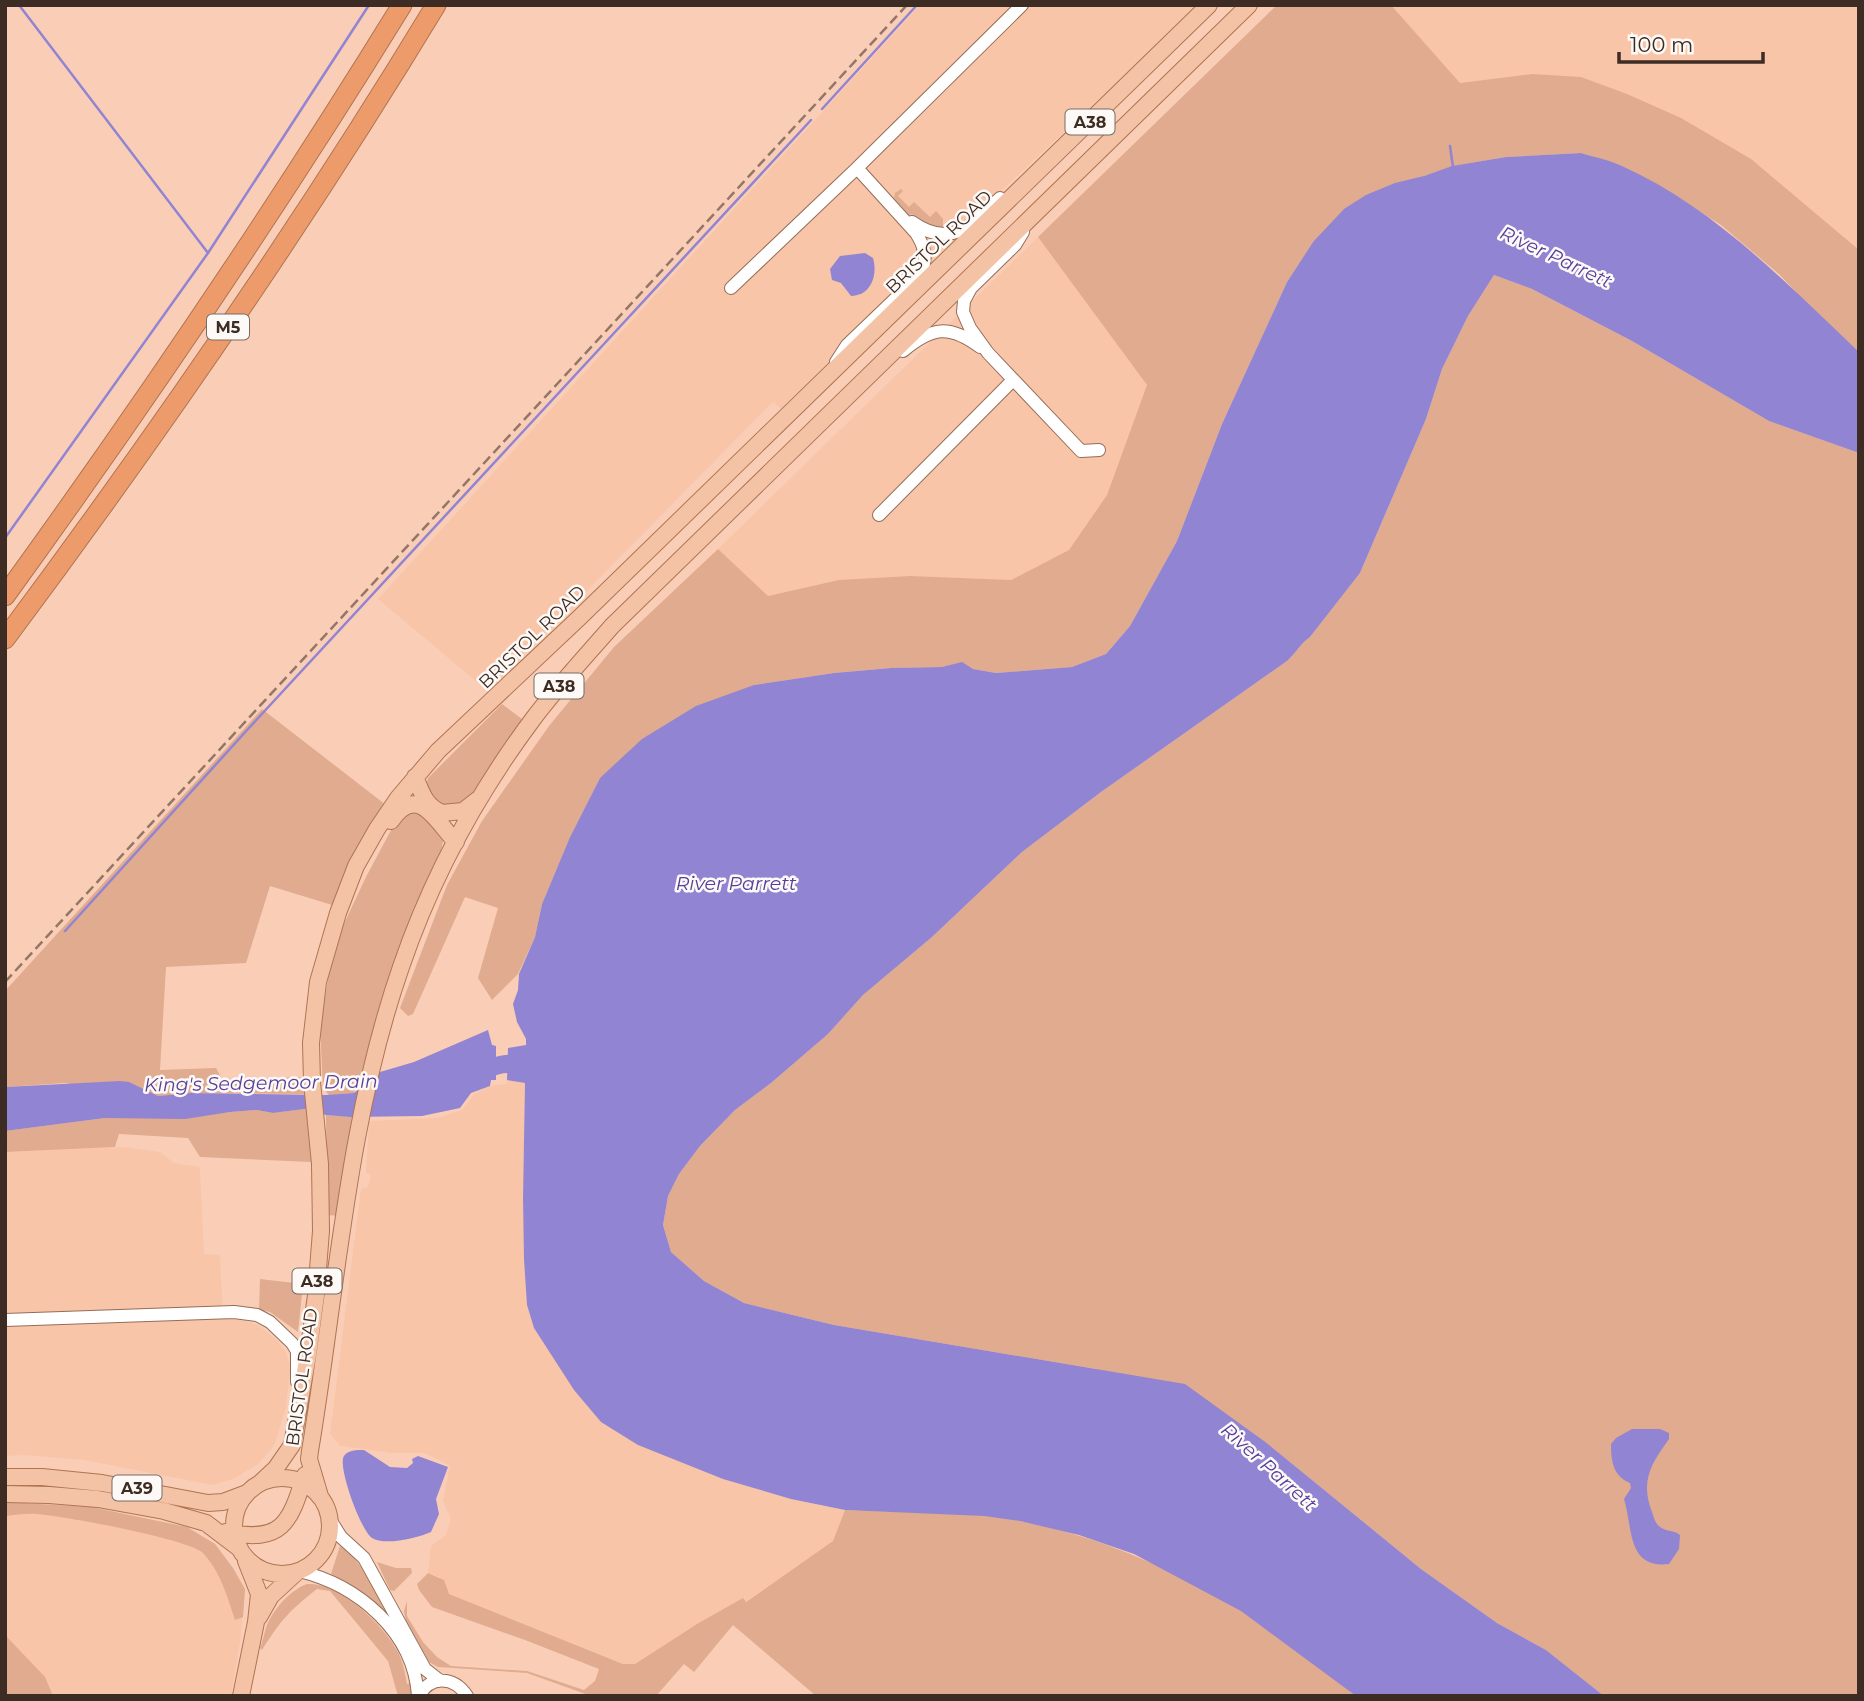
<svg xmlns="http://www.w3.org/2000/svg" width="1864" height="1701" viewBox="0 0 1864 1701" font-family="Montserrat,sans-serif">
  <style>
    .built { fill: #f8c5a8 }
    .green { fill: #e0ab8e }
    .water { fill: #9184d2 }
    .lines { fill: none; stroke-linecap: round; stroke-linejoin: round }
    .stream { stroke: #9184d2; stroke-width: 2.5 }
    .river { stroke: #9184d2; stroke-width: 18 }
    .minor-casing { stroke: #946d57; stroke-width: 14 }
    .major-casing { stroke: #af7452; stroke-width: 18 }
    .highway-casing { stroke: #af7452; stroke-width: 21 }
    .minor { stroke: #fff; stroke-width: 12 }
    .major { stroke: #f4c3a6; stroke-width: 16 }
    .highway { stroke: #ed9b6b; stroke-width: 19 }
    .rail { stroke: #937666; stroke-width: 2.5; stroke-dasharray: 10 5; stroke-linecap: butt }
    .labels { text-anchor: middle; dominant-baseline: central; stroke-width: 5; stroke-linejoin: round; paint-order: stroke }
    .shield { fill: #fdf9f6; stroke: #776a62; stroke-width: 2 }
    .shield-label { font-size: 16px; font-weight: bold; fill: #3d2c23 }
    .street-label { font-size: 18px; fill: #3d2c23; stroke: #fdf9f6 }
    .water-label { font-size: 19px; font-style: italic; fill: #553e9b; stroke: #fdf9f6 }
  </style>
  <rect width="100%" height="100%" fill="#faceb6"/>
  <path class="built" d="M920,5H1199L950,239L928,266L843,346L816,380L784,411L773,402L541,637L484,688L378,599Z
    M1391,5H1859V251L1532,74L1460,83Z
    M1038,237L1147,385L1107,495L1069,550L1011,580L910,576L839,580L768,596L718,549Z
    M507,1080L525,1083L523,1198L527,1305L534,1328L554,1357L622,1434L638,1445L723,1479L791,1499L845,1510L833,1541L745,1602L742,1599L697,1624L635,1664H624L449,1594L440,1577L428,1573L431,1546L446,1535L451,1519L443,1501L450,1466L425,1453H393L340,1446L330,1434L361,1189L368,1187L371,1176L366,1172L369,1121L437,1118L462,1110L474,1094L490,1086L506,1084Z
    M123,1147L160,1152L174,1163L200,1167L204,1254L220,1255L223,1319L245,1321L258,1325L277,1340L286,1352L291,1368L285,1411L274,1446L258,1464L233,1479L213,1485L84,1460L24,1455L5,1456V1152Z
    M5,1502L91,1507L187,1527L215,1544L245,1589L240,1643L231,1696H46L5,1650Z"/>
  <path class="green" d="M1277,5H1391L1460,83L1532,74L1581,77L1627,94L1681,118L1751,159L1859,250V352L1809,306L1780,275L1721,225L1667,191L1621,166L1581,153L1506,157L1453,166L1424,176L1313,242L1287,282L1222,424L1177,541L1130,626L1106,654L1072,667L996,673L973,669L962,663L942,667L891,668L834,673L754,685L600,778L570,837L542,904L535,937L518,974L492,1000L478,978L498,908L465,897L413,1014L408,1016L400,1008L447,885L482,821L549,726L614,647L718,549L768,596L839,580L910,576L1011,580L1069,550L1107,495L1147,385L1038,237Z
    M901,189L903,191L898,196L909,207L914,202L930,217L936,211L943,219V229C931,228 921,222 912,214L909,215L894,198L895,193Z
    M1494,275L1532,289L1632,341L1769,421L1859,453V1696H1604L1546,1650L1497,1623L1421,1569L1268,1444L1096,1369L834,1325L744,1303L704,1281L671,1252L663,1225L668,1196L679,1174L700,1146L735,1110L771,1083L828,1034L863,995L932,937L1022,852L1101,792L1287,661C1296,653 1300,644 1310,637L1360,573L1426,419L1442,369L1468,316Z
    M502,704L526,722L476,793L465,803L439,807L425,790L428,778Z
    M262,709L386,805L332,905L270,886L246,963L166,967L160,1070L216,1068L222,1079L306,1077L310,1094L190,1093L158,1096L65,1083L5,1087V991Z
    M406,811H421L444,835L440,858L376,1025L358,1084L354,1093L329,1095L323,1088L320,1026L334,945L366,877L398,817Z
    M303,1109L312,1111L311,1162L200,1157L188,1138L119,1134L115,1147L5,1152V1131L105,1118H174L230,1112L257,1110L273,1113Z
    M326,1115L354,1117L340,1216L327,1215Z
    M260,1279L303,1284L298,1332L270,1312L259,1310Z
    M5,1502L91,1507L187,1527L215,1544L233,1568L245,1589L243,1617L235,1620C228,1598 220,1571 203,1553C189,1539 63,1516 37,1514C27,1513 16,1515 5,1516Z
    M845,1510C903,1513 963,1510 1020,1521C1099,1536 1173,1569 1241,1610C1281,1635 1319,1667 1356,1696H816L733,1625L694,1672L684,1664L656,1696H591L527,1673L438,1667L429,1662L406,1621L404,1611L407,1601V1616L423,1642L437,1657L451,1666L527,1671L584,1690L595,1681L599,1669L525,1640L432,1607L419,1590L417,1584L428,1573L444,1580L449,1594L623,1664H635L697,1624L743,1598L746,1602L833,1541Z
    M340,1546C366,1566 375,1588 390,1617L356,1588L331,1574Z
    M377,1562L396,1568H411L412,1573L394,1591L390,1590Z
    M307,1584C339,1582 384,1625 398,1652C403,1662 405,1673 407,1684L411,1683L412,1696H398L388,1661L330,1591L317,1589C290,1610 281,1620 262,1650L260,1648C263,1641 264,1633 267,1625C274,1609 290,1590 307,1584Z
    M5,1635L45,1677L53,1696H5Z"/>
  <path class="water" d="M1581,153C1594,157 1609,160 1622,166C1715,208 1786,283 1859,352V453L1769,421L1632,341L1532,289L1494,275L1468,316L1442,369L1426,419L1360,573L1310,637C1300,644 1296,653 1287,661L1101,792L1022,852L932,937L863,995L828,1034L771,1083L735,1110L700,1146L679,1174L668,1196L663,1225L671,1252L704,1281L744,1303L834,1325L1185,1384L1268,1444L1421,1569L1497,1623L1546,1650L1604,1696H1356L1241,1611L1134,1554L1079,1535L1020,1521L984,1516L845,1510L791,1499L723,1479L638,1445L601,1422L574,1390L534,1328L527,1305L524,1259L523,1198L525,1083L507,1080L508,1048L526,1045V1039L517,1022L513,1004L518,990L519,974L535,937L542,904L570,837L600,778L642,739L696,706L754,685L834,673L891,668L942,667L962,662L973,669L996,673L1072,667L1106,654L1130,626L1177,541L1222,424L1287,282L1313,242L1344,209L1366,195L1395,183L1424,176L1452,166L1506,157Z
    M865,253L873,258C878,275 871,296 851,296L841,283L832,280L830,269L840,256Z
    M488,1030L492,1045L496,1046V1080H491L490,1086L471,1093L460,1108L422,1116L350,1117L326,1115L304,1109L273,1113L257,1110L230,1112L185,1119L105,1118L5,1131V1087L120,1081L129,1082L158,1096L190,1093L326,1095L354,1093L380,1072L414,1062Z
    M1632,1429H1660L1669,1433V1439C1651,1464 1640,1481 1652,1512C1654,1518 1655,1523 1660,1527C1667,1532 1674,1530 1680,1535L1679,1549L1669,1564C1627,1569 1633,1529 1624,1499L1631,1488L1630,1483C1613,1476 1611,1461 1611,1444L1616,1438Z
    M364,1450L390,1467L407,1468L413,1463L412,1459L418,1456L448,1467L436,1499L439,1514L431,1532C418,1538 384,1546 372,1538C361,1531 337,1466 344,1456C348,1450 357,1450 364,1450Z"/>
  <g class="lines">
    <path class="stream" d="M19,5L208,253
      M822,109L917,5
      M1450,146L1453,167
      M5,538L208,253L369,5
      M65,931L248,729L811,120"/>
    <path class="river" d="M474,1075C492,1066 512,1058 530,1069"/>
    <g class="minor-casing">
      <path id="minor" d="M912,222C950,249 971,227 1000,198
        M1023,232L1015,245L971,288L964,301L963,312L970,328L988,353L1081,451L1099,450
        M731,288L857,168
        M903,351C932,327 949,324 980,347
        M836,362L847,345L920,275C928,259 925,247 916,233L857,168L1022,5
        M879,515L1013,380
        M5,1320L234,1312L257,1315L270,1322L292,1343L297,1351V1382
        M329,1518L341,1537L364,1558L425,1669L439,1680
        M299,1571C358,1585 414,1632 418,1696
        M419,1696C430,1675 454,1676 467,1696"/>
    </g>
    <g class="major-casing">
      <path id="major" d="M415,777C422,792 424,805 442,813L463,811L477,800
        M391,821C418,781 437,823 456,842
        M5,1477H42L102,1483L208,1503L223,1502L247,1493
        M234 1526a48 48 0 1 1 96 0a48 48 0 1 1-96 0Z
        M260,1483L276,1468L292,1445L308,1355L316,1295L321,1231L320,1164L312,1082L311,1043L318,982L338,913L356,866L377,829L398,798L438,751L579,618L1209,5
        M5,1494L49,1495L98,1499L164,1511L206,1523L239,1548
        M320,1496L309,1459L310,1451C337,1289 347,1122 401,967C431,879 477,794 533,719C557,687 585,657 612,626L1249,5
        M226,1532C284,1544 290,1521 305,1475
        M259,1617L271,1596L297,1572
        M241,1696L256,1622L259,1594L246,1561"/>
    </g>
    <g class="highway-casing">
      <path id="highway" d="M5,596C144,404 277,208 402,5
        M5,639C158,434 304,223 436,5"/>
    </g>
    <use href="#minor" class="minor"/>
    <use href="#major" class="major"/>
    <use href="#highway" class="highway"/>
    <path class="rail" d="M5,982L907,5"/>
  </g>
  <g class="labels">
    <g class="shield">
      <rect x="1065.5" y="109.5" width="49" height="25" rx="5"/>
      <rect x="207" y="314.5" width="42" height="25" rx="5"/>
      <rect x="534.5" y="673.5" width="49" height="25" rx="5"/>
      <rect x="292.5" y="1268.5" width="49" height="25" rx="5"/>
      <rect x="112.5" y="1475.5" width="49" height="25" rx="5"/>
    </g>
    <g class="shield-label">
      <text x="1090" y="122">A38</text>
      <text x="228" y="327">M5</text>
      <text x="559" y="686">A38</text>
      <text x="317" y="1281">A38</text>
      <text x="137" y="1488">A39</text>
    </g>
    <g class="street-label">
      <text transform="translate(939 242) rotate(-44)">BRISTOL ROAD</text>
      <text transform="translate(532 637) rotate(-44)">BRISTOL ROAD</text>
      <text transform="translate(302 1377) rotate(-82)">BRISTOL ROAD</text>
    </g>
    <g class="water-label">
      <text transform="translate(1556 257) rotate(25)">River Parrett</text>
      <text x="736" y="883">River Parrett</text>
      <text transform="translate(261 1083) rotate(-1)">King's Sedgemoor Drain</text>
      <text transform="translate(1269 1467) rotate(42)">River Parrett</text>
    </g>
  </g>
  <rect width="1864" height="1701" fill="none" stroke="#3d2c23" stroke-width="14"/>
  <path d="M1619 52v10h144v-10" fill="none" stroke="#3d2c23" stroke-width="3.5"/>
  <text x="1630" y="52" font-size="21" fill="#3d2c23" stroke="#fdf9f6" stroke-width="5" paint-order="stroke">100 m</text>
</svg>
